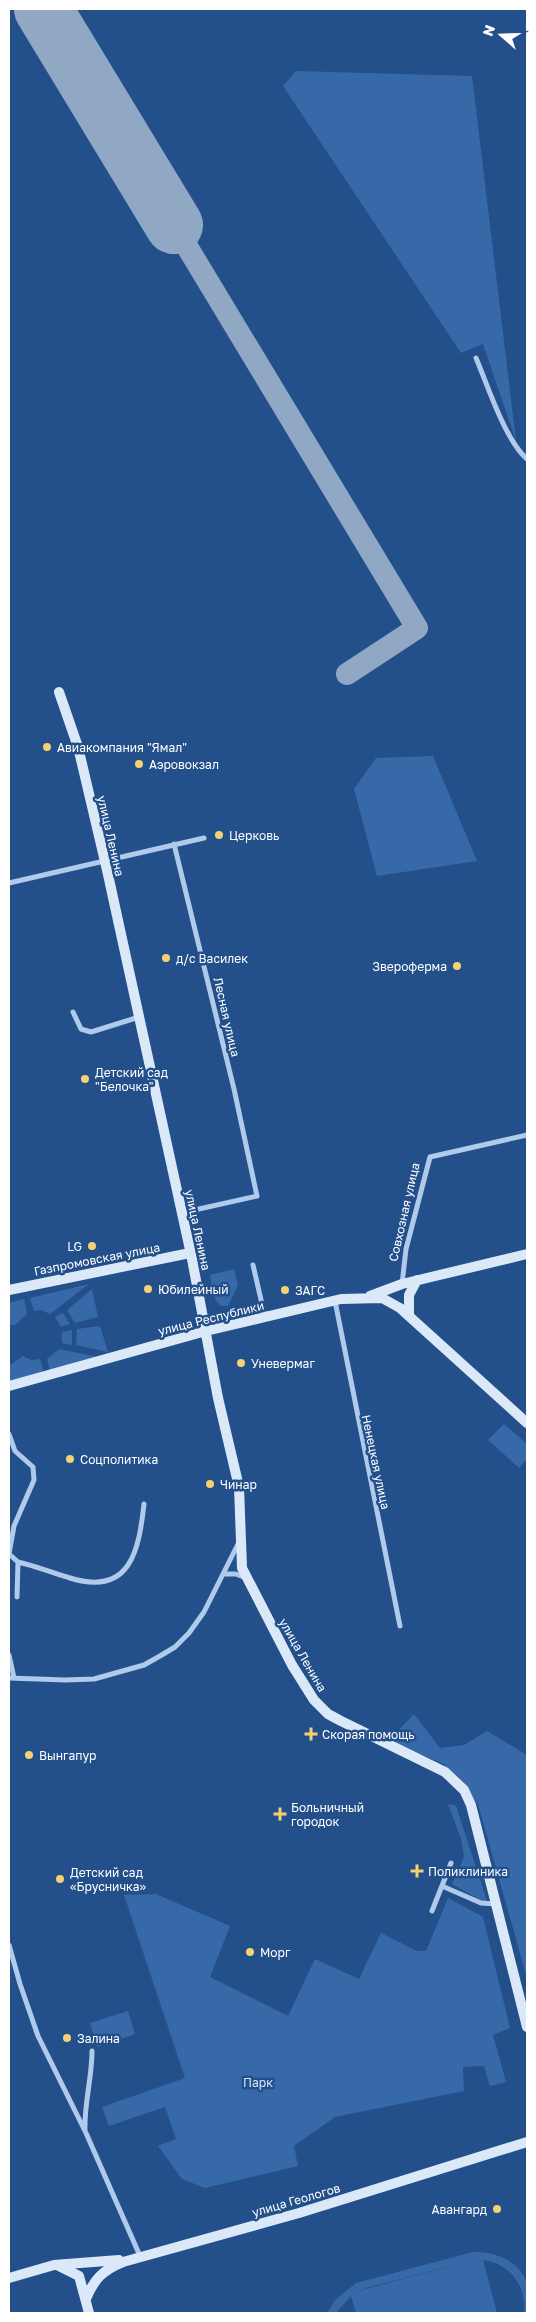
<svg xmlns="http://www.w3.org/2000/svg" width="536" height="2322" viewBox="0 0 536 2322" font-family="'Golos Text',sans-serif">
  <style>
    .green { fill: #3769a8; fill-rule: evenodd }
    .lines { fill: none; stroke-linecap: round; stroke-linejoin: round }
    .taxiway { stroke: #91a8c5; stroke-width: 22 }
    .runway { stroke: #91a8c5; stroke-width: 58 }
    .street { stroke: #b0caeb; stroke-width: 5 }
    .secondary { stroke: #dbe8f8; stroke-width: 10 }
    .poi-dot { fill: #f6d173; stroke: #23508b; stroke-width: 2 }
    .labels { text-anchor: middle; dominant-baseline: central; stroke-width: 5; stroke-linejoin: round; paint-order: stroke }
    .poi-label { font-size: 12px; fill: #fff; stroke: #23508b; text-anchor: start }
    .street-label { font-size: 12px; fill: #fff; stroke: #23508b }
    .park-label { font-size: 12px; fill: #d5e5f8; stroke: #23508b }
  </style>
  <rect width="100%" height="100%" fill="#23508b"/>
  <path class="green" d="M296,71L472,76L516,441L483,344L461,353L283,86Z
    M433,756L477,861L377,876L354,789L376,758Z
    M234,1269L238,1285L228,1306H221C212,1299 212,1286 210,1275Z
    M89,1284L50,1314L41,1310L34,1311L30,1298Z
    M92,1289L98,1317L75,1323L67,1310Z
    M24,1299L27,1314L15,1325H9V1303Z
    M63,1313L70,1324L61,1327L55,1317Z
    M100,1326L108,1352L76,1345L77,1329Z
    M72,1330V1345L62,1343V1332Z
    M59,1349L102,1358L50,1371L47,1359Z
    M23,1356L31,1360L40,1359L44,1373L9,1383V1366Z
    M504,1424L527,1444V1462L525,1461L519,1468L488,1440Z
    M414,1714L440,1748L464,1745L487,1731L527,1755V1978L478,1804L444,1764L388,1741Z
    M448,1804L456,1806L488,1904L452,1884L464,1857L461,1839Z
    M156,1894L230,1926L210,1977L288,2016L315,1959L359,1979L381,1933L417,1951H426L448,1898L483,1917L510,2028L493,2035L506,2082L490,2086L484,2066L463,2067L464,2091L335,2117L294,2146L298,2166L205,2188L182,2179L158,2146L176,2139L165,2107L109,2126L102,2107L185,2078L124,1895Z
    M128,2011L135,2034L97,2047L90,2023Z
    M473,2252C493,2251 519,2260 526,2281C530,2290 527,2304 527,2313H524C527,2287 510,2263 483,2260L497,2313H356L351,2296L336,2313H327L336,2299L356,2283ZM474,2260L358,2291L366,2288Z"/>
  <g class="lines">
    <path class="taxiway" d="M174,225L417,628L347,674"/>
    <path class="runway" d="M43,9L174,225"/>
    <path class="street" d="M476,358C488,386 505,440 527,459
      M174,844L234,1089L257,1196L181,1213
      M9,883L204,838
      M73,1012L81,1029L91,1032L139,1017
      M253,1265L265,1317
      M402,1284L406,1249L430,1157L527,1135
      M335,1301L400,1626
      M9,1434L15,1451L33,1467L34,1480L14,1526L9,1554L18,1562L17,1597
      M18,1562C36,1566 52,1573 70,1578C131,1597 139,1549 144,1504
      M224,1574H236L246,1578
      M9,1655L14,1678
      M9,1678L65,1680L94,1679L144,1665L160,1656L175,1647L189,1633L204,1612L238,1544
      M442,1886L481,1903L496,1904
      M432,1911L451,1863
      M9,1945L20,1984L38,2036L86,2133L140,2256
      M85,2130C84,2104 92,2078 92,2051"/>
    <path class="secondary" d="M59,692L78,747L107,870L192,1259L218,1398L239,1487L242,1568L292,1665L314,1700L328,1714L341,1721L445,1772L464,1790L471,1805L527,2027
      M9,1290L190,1253
      M370,1296L402,1284L527,1254
      M409,1316V1295L417,1280
      M9,1386L206,1331L341,1299L382,1298L400,1308L527,1423
      M59,2266L79,2276L89,2313
      M9,2278L54,2265L119,2260
      M86,2299C94,2279 103,2270 123,2262L299,2213L527,2142"/>
  </g>
  <g class="poi-dot">
    <circle cx="47" cy="747" r="5"/>
    <circle cx="139" cy="764" r="5"/>
    <circle cx="219" cy="835" r="5"/>
    <circle cx="166" cy="958" r="5"/>
    <circle cx="457" cy="966" r="5"/>
    <circle cx="85" cy="1079" r="5"/>
    <circle cx="92" cy="1246" r="5"/>
    <circle cx="148" cy="1289" r="5"/>
    <circle cx="285" cy="1290" r="5"/>
    <circle cx="241" cy="1363" r="5"/>
    <circle cx="70" cy="1459" r="5"/>
    <circle cx="210" cy="1484" r="5"/>
    <path d="M308.5 1726.5h5v5h5v5h-5v5h-5v-5h-5v-5h5z"/>
    <circle cx="29" cy="1755" r="5"/>
    <path d="M277.5 1806.5h5v5h5v5h-5v5h-5v-5h-5v-5h5z"/>
    <path d="M414.5 1863.5h5v5h5v5h-5v5h-5v-5h-5v-5h5z"/>
    <circle cx="60" cy="1879" r="5"/>
    <circle cx="250" cy="1952" r="5"/>
    <circle cx="67" cy="2038" r="5"/>
    <circle cx="497" cy="2209" r="5"/>
  </g>
  <g class="labels">
    <g class="poi-label">
      <text x="57" y="747">Авиакомпания "Ямал"</text>
      <text x="149" y="764">Аэровокзал</text>
      <text x="229" y="835">Церковь</text>
      <text x="176" y="958">д/с Василек</text>
      <text x="447" y="966" text-anchor="end">Звероферма</text>
      <text x="95" y="1072">Детский сад<tspan x="95" dy="14">"Белочка"</tspan></text>
      <text x="82" y="1246" text-anchor="end">LG</text>
      <text x="158" y="1289">Юбилейный</text>
      <text x="295" y="1290">ЗАГС</text>
      <text x="251" y="1363">Уневермаг</text>
      <text x="80" y="1459">Соцполитика</text>
      <text x="220" y="1484">Чинар</text>
      <text x="322" y="1734">Скорая помощь</text>
      <text x="39" y="1755">Вынгапур</text>
      <text x="291" y="1807">Больничный<tspan x="291" dy="14">городок</tspan></text>
      <text x="428" y="1871">Поликлиника</text>
      <text x="70" y="1872">Детский сад<tspan x="70" dy="14">«Брусничка»</tspan></text>
      <text x="260" y="1952">Морг</text>
      <text x="77" y="2038">Залина</text>
      <text x="487" y="2209" text-anchor="end">Авангард</text>
    </g>
    <g class="street-label">
      <text transform="translate(111 836) rotate(77)">улица Ленина</text>
      <text transform="translate(227 1017) rotate(77)">Лесная улица</text>
      <text transform="translate(404 1212) rotate(-77)">Совхозная улица</text>
      <text transform="translate(198 1230) rotate(78)">улица Ленина</text>
      <text transform="translate(97 1259) rotate(-11)">Газпромовская улица</text>
      <text transform="translate(211 1318) rotate(-14)">улица Республики</text>
      <text transform="translate(376 1462) rotate(78)">Ненецкая улица</text>
      <text transform="translate(303 1655) rotate(60)">улица Ленина</text>
      <text transform="translate(296 2200) rotate(-16)">улица Геологов</text>
    </g>
    <g class="park-label">
      <text x="258" y="2082">Парк</text>
    </g>
  </g>
  <rect width="536" height="2322" fill="none" stroke="#ffffff" stroke-width="20"/>
  <g transform="translate(501 35) rotate(290)" stroke="#23508b" stroke-width="4" paint-order="stroke">
  <path d="M0-4L9 19L0 12L-9 19Z" fill="#ffffff"/>
  <text y="-8" font-size="14" font-weight="bold" text-anchor="middle" fill="#ffffff">N</text>
  </g>
</svg>
